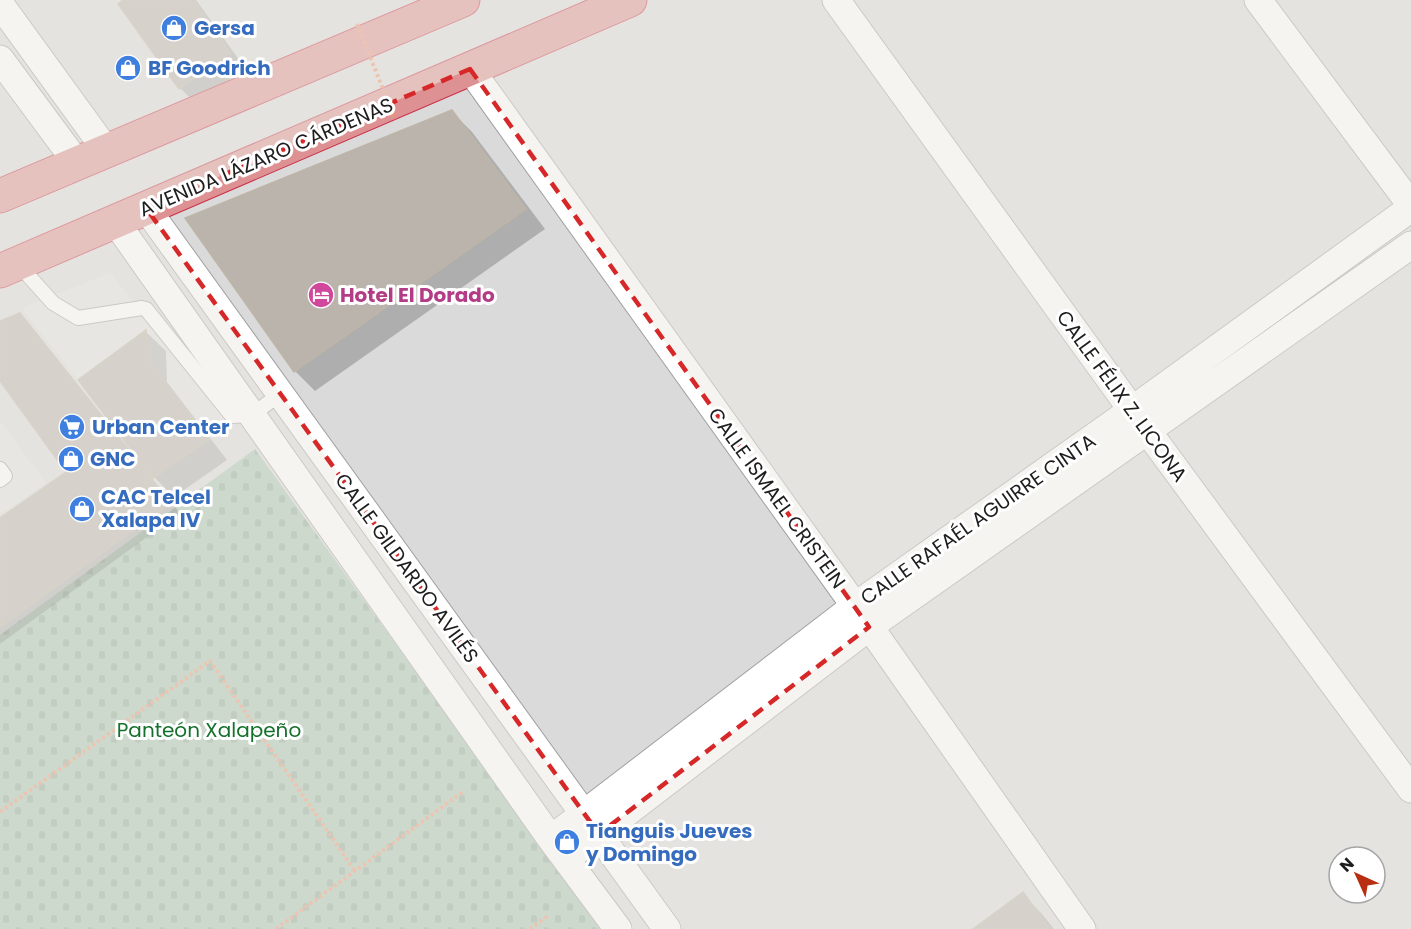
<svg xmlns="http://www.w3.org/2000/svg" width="1411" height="929" viewBox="0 0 1411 929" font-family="Poppins,sans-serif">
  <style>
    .residential { fill: #dbdada; fill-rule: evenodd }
    .cemetery { fill: url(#cemetery-stones) }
    .parking { fill: #e1e1e1 }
    .shadow { fill: #0003 }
    .building { fill: #bab4ad; stroke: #bdb5a7; stroke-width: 1.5 }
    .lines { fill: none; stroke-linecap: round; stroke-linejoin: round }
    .lane-casing { stroke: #a1a1a1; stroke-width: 16 }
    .street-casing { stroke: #a1a1a1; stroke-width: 29 }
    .highway-casing { stroke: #c9334c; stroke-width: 35 }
    .path { stroke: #ed9574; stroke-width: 4; stroke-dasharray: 3 3; stroke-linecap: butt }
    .lane { stroke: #fff; stroke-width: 14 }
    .street { stroke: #fff; stroke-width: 27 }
    .highway { stroke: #de9192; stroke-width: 33 }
    .path-bridge { stroke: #ed9574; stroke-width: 4; stroke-dasharray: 3 3; stroke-linecap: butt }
    .marked { fill: none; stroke: #d62828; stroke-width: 4.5; stroke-dasharray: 12 8; stroke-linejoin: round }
    .labels { text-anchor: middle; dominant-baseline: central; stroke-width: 6; stroke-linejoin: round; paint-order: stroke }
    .shop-label { font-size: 20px; font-weight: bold; fill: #366cbe; stroke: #fff; text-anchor: start }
    .street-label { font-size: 20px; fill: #1d1d1d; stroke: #fff }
    .hotel-label { font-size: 20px; font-weight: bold; fill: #b23c85; stroke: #fff; text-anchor: start }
    .park-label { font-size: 20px; fill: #14712c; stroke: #fff }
  </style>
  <defs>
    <pattern id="cemetery-stones" width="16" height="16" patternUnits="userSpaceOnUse" patternTransform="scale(1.5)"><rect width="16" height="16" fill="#a6c4b0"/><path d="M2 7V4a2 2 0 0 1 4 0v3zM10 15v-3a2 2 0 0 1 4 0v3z" fill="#8ea897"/></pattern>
  </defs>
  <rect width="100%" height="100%" fill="#edebe3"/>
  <path class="residential" d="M0,0H1411V929H0ZM1339,857H1375V893H1339Z"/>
  <path class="cemetery" d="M255,449L601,929H0V635Z"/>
  <path class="parking" d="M110,273L232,425L209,440L148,360L146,330L78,380L22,308Z
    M0,421L46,483L0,514Z"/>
  <path class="shadow" d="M125,0H196L245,68L196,104L180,88L120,4Z
    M452,112L472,132L545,229L315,391L295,371Z
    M20,315L30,325L130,450L132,448L146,332L166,351L167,382L227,460L174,497L152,475L151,477L180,513L0,644V520L68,472L0,379V323Z
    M1022,894L1042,914L1054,929H975Z"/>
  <path class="building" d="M123,0H193L230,52L179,89L118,4Z
    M452,110L526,209L294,372L185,218Z
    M20,313L171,503L0,627V518L66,472L0,381V321Z
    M146,330L148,360L209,440L153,478L78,380Z
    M1023,892L1050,929H973Z"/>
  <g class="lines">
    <g class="lane-casing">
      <path id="lane" d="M18,264L53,303L78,318L142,308L146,309L232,416L252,415L280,394
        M0,469L5,476L0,480"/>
    </g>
    <g class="street-casing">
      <path id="street" d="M836,0L1132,410L1411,789
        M1258,0L1411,205
        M0,4L106,150
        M0,59L77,163
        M470,69L855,606L1082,929
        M146,208L667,929
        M115,221L551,839L618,929
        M551,839L855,606L1132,410L1411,208
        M566,859L869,627L1411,245"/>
    </g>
    <g class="highway-casing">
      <path id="highway" d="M0,196L463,0
        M0,271L630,0"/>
    </g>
    <path class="path" d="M0,812L210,661L355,871
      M276,929L464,791
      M530,929L548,916"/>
    <use href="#lane" class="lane"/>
    <use href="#street" class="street"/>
    <use href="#highway" class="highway"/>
    <path class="path-bridge" d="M357,24L395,119"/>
  </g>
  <path d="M0 0H1411V929H0ZM470,69L869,627L599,834L146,208Z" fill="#edebe3" fill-opacity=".55" fill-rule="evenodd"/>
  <path class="marked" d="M470,69L869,627L599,834L146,208Z"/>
  <defs>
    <g id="shop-disc" transform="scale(1.35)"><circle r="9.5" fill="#3f7fe0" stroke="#fff"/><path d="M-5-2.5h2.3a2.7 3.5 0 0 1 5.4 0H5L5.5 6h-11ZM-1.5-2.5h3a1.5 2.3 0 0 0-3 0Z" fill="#fff"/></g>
    <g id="hotel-disc" transform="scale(1.35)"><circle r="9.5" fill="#d1479c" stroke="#fff"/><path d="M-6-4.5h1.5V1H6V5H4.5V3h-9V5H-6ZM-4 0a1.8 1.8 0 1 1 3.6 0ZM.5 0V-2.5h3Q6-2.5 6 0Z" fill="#fff"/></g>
    <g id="supermarket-disc" transform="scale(1.35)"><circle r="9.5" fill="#3f7fe0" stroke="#fff"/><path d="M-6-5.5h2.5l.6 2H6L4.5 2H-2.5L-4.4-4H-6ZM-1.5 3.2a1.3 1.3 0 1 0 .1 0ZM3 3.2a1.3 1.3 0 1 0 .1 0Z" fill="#fff"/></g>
  </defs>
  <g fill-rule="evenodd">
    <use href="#shop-disc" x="174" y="28"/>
    <use href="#shop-disc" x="128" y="68"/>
    <use href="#hotel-disc" x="321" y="295"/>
    <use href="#supermarket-disc" x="72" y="427"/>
    <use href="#shop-disc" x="71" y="459"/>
    <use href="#shop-disc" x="82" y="509"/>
    <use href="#shop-disc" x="567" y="842"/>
  </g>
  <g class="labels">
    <g class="shop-label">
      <text x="194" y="28">Gersa</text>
      <text x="148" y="68">BF Goodrich</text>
      <text x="92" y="427">Urban Center</text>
      <text x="90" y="459">GNC</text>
      <text x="101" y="497">CAC Telcel<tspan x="101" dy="23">Xalapa IV</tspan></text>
      <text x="586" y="831">Tianguis Jueves<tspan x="586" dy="23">y Domingo</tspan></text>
    </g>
    <g class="street-label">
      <text transform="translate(266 157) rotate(-23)">AVENIDA LÁZARO CÁRDENAS</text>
      <text transform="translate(1122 396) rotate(54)">CALLE FÉLIX Z. LICONA</text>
      <text transform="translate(777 498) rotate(54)">CALLE ISMAEL CRISTEIN</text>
      <text transform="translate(978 519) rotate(-35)">CALLE RAFAÉL AGUIRRE CINTA</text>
      <text transform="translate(407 568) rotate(54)">CALLE GILDARDO AVILÉS</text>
    </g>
    <g class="hotel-label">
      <text x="340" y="295">Hotel El Dorado</text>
    </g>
    <g class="park-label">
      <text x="209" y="730">Panteón Xalapeño</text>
    </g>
  </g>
  <g transform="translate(1357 875) rotate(315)"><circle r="28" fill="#ffffff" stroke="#a5a5a5" stroke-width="1.5"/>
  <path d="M0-4.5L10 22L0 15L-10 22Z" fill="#b82e11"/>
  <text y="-9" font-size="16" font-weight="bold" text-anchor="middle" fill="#1d1d1d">N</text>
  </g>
</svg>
